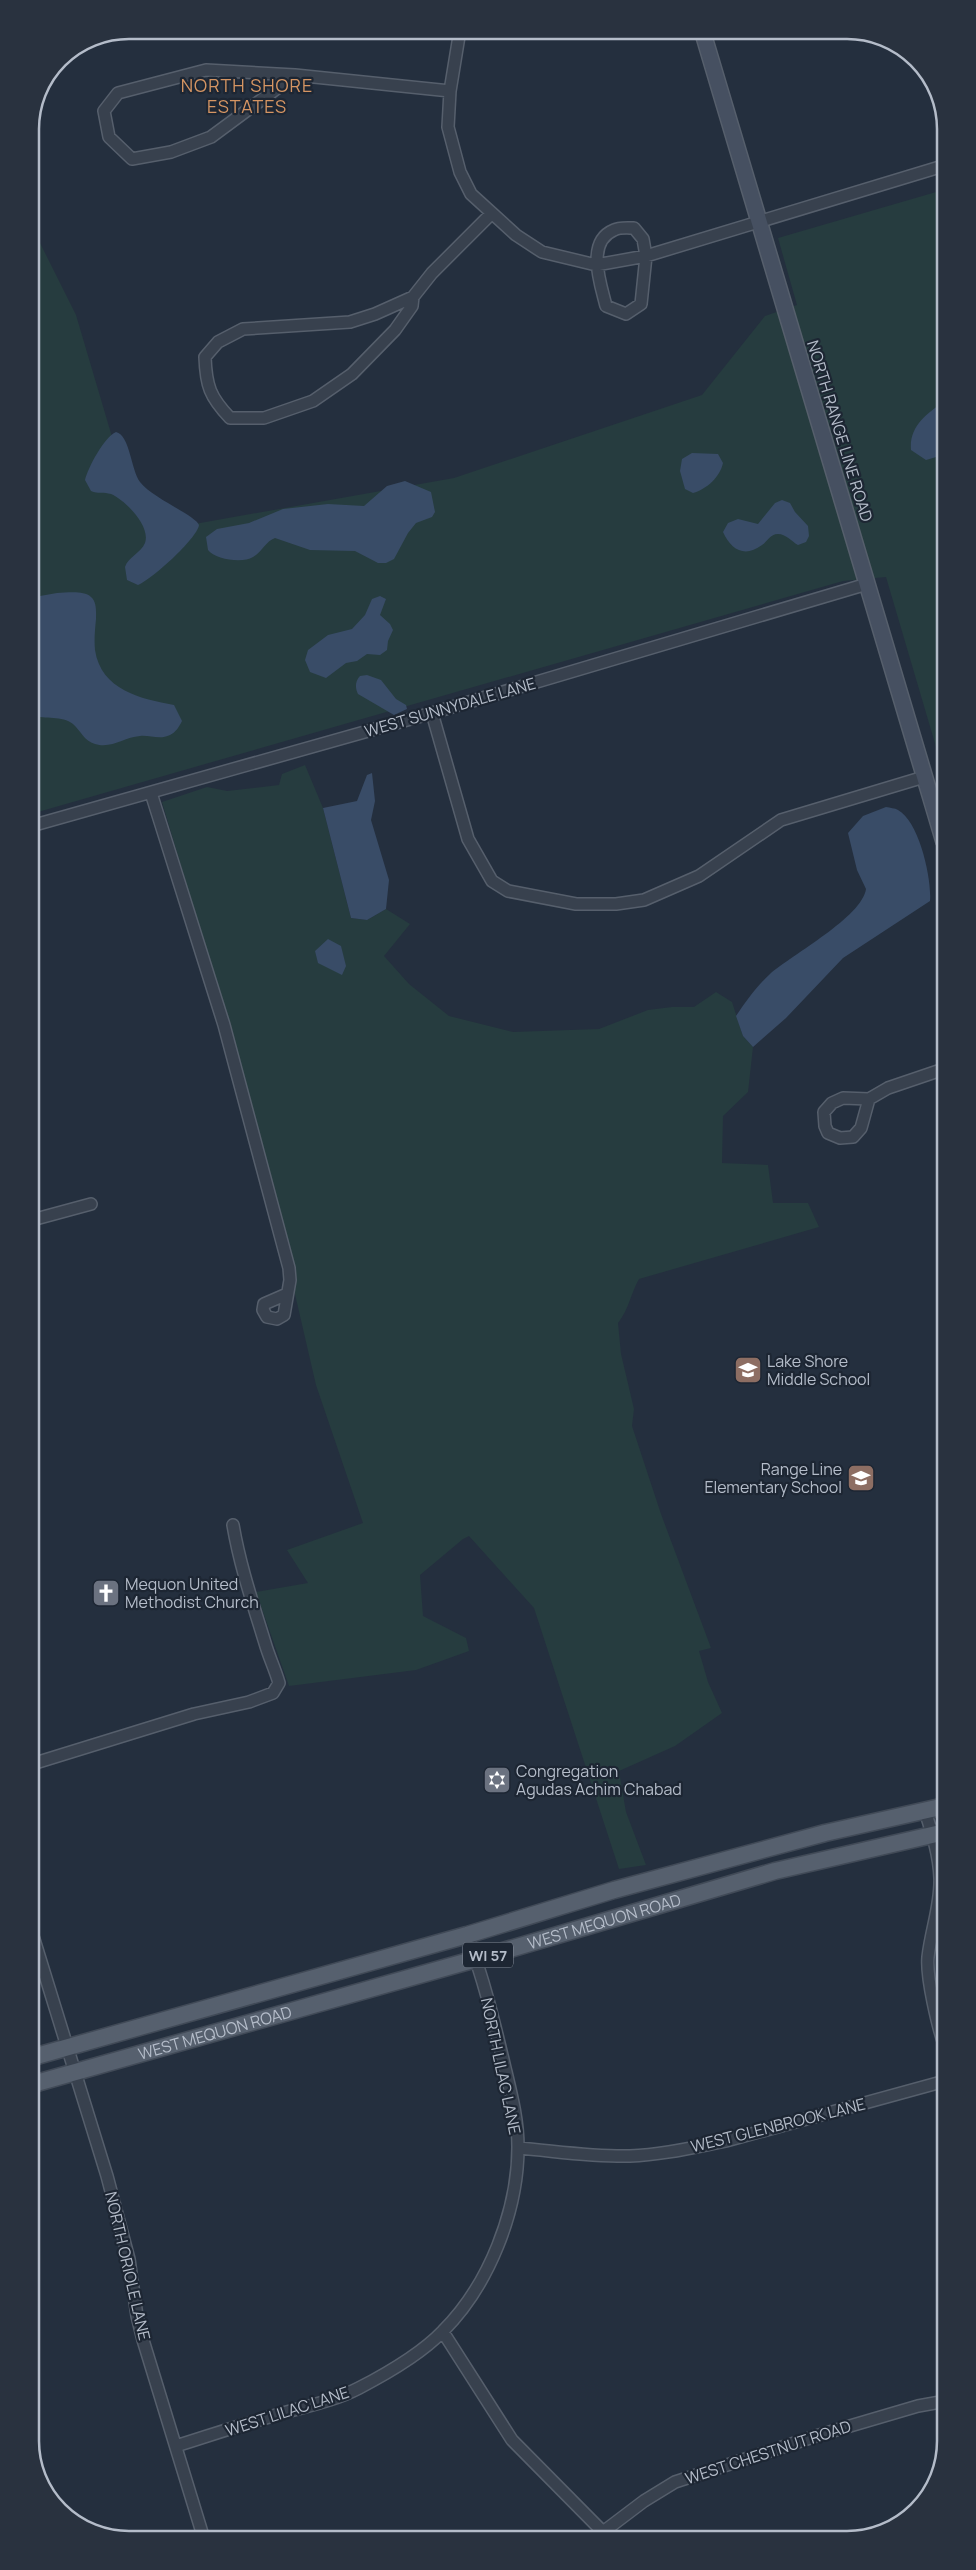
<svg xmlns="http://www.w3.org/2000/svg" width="976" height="2570" viewBox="0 0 976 2570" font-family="Manrope,sans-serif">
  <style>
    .green { fill: #263c3f }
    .water { fill: #394c67 }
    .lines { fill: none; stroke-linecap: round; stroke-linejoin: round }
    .street-casing { stroke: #565f6c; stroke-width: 14 }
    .secondary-casing { stroke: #565f6c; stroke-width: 18 }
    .primary-casing { stroke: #414a57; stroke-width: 19 }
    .street { stroke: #38414e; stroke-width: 11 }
    .secondary { stroke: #465061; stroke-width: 15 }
    .primary { stroke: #56606e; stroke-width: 16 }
    .labels { text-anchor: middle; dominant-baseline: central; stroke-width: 4.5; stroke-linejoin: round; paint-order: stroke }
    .shield { fill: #1d2633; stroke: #878f9c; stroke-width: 1 }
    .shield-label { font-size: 15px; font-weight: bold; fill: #b4bcc9 }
    .street-label { font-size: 16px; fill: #b4bcc9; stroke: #1d2633 }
    .poi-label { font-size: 16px; fill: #b4bcc9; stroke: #1d2633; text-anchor: start }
    .neighbourhood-label { font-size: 18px; letter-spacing: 1px; fill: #d59563; stroke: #1d2633 }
    .rim { fill: none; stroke: #b4bcc9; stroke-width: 2.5 }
  </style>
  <rect width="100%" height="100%" fill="#242f3e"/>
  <path class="green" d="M943,190L944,774L886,577L843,581L31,814L30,223L76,315L123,474L189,525L454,478L702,395L765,316L797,305L778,238Z
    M305,765L323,808L351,918L367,920L386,909L410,924L384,956L409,984L449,1016L513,1032L599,1029L648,1010L672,1007H694L716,992L732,1002L743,1036L753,1047L748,1092L723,1116L722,1163L768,1165L773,1203H808L819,1227L639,1279C630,1295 630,1307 618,1323L621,1354L634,1409L632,1426L661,1514L711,1648L699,1651L708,1682L722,1713L675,1746L619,1771L626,1812L646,1865L619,1869L534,1608L469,1536L463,1539L420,1575L423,1616L466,1638L469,1651L416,1670L289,1686L256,1592L308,1583L287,1550L363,1523L316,1385L248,1091L162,802L207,787L227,791L279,785L282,774Z"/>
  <path class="water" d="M943,402V455L926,460L911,450C909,426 927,414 943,402Z
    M116,432C130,435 131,470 140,482C152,498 195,515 199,525C197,539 151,580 138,585L127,580L125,567C128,557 141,553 145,543C151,526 125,500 111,494C104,492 98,494 91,491L85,480C88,468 104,437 116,432Z
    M692,453L718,454L723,463C720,477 707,489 693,493L685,489L680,471L682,459Z
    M405,481L431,492L435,512L432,517L416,523L408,533L394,559L386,563H378L355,551L310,550L275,538C266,541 262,552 253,557C242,564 215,559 208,550L206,537L217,529L249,523L283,509L328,504L364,506L387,486Z
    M782,500L790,503L795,512L808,526L809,536L806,542L798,545C791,541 786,534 778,534C770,534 768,541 762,545C745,558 731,550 723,532L728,523L738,519L758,524L775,503Z
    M57,593C67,593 83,590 91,597C97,602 96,612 96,619C95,629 94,640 95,650C101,690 141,699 174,705L182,721C179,727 176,732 170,735C160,740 150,735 140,736C124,737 112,749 95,744C84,741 81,731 73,724C62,715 45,720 33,715L31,601L40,596Z
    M380,596L386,599L380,615L390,624L393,630L388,641L387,650L380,655L367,654L357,661L346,663L326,678L310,672L305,660L308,650L328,635L352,629L365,615L372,599Z
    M367,675L381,680L396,699L406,705L407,709L394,715L358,694C355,688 355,681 360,676Z
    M372,773L375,801L371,820L389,880L386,909L367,920L351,918L323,808L357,801L367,775Z
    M886,807C890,808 895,808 898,810C919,821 932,879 930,901L843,958L786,1018L753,1047L743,1036L736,1016C747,1000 756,987 770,974C793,954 862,917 866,889L857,870L848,833L863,816Z
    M328,939L341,946L346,966L342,975L318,963L315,951Z"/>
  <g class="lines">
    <g class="street-casing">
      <path id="street" d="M460,30L450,91L448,127L460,172L471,194L516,235L542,252L596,265L646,256L943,166
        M206,70L295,75L211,137L171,152L132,159L109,137L104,111L118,93Z
        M295,75L450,91
        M634,228L643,239L646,256L641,304L626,314L606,306C601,285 585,242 614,230C619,227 628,228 634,228Z
        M413,297L412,306L395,330L352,374L313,401L264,418H230C210,397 206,386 205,357L218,342L243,329L350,322L375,314Z
        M413,297L432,273L492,213
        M432,713L468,839L492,881L508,891L576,904H616L644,900L699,876L781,820L924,777
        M151,793L224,1025L289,1268L290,1280L284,1315L277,1319L267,1317L263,1310L264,1304L287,1294
        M31,826L432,713L867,584
        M869,1099L861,1128L853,1137L840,1138L828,1133L825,1126L824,1112L832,1103L843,1098L869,1099L888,1088L944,1069
        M32,1220L91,1204
        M32,1764L194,1714L249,1702L273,1693L279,1683C275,1669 269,1657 265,1643C253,1604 240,1566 233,1525
        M925,1811C932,1833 939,1854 940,1878C941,1905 931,1930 928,1957C926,1977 938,2028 945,2047
        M33,1936L107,2176L129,2259L137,2316L143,2340L204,2539
        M518,2148C555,2151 593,2157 630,2156C662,2155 695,2147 726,2141L945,2081
        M443,2332L512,2440L603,2532
        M176,2446C208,2436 240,2425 273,2416C302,2407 332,2402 359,2388C388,2373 421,2354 443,2331C489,2285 518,2211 518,2147C518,2121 512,2097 506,2072C495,2026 484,1979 467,1935
        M600,2538L603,2532L644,2501L675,2482L816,2436L918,2406L946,2401"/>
    </g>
    <g class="secondary-casing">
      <path id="secondary" d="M702,30L944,842"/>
    </g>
    <g class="primary-casing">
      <g id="primary">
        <path d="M33,2057L467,1935L614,1890L825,1833L945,1806"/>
        <path id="s1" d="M33,2084L476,1959L775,1871L945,1832"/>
      </g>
    </g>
    <use href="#street" class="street"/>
    <use href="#secondary" class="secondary"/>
    <use href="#primary" class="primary"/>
  </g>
  <defs>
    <g id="school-square" transform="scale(1.4375)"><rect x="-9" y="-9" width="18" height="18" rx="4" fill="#8d6e63" stroke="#1d2633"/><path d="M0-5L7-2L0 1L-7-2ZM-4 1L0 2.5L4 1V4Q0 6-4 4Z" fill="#fff"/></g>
    <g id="church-square" transform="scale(1.4375)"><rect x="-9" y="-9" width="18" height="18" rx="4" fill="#6b7280" stroke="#1d2633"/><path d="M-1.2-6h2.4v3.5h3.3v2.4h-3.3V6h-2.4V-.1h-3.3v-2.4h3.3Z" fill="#fff"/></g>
    <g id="synagogue-square" transform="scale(1.4375)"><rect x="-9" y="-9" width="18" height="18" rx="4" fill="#6b7280" stroke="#1d2633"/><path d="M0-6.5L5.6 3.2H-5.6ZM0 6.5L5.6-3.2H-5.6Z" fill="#fff"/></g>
  </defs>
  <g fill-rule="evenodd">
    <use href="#school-square" x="748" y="1370"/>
    <use href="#school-square" x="861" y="1478"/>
    <use href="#church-square" x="106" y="1593"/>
    <use href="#synagogue-square" x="497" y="1780"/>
  </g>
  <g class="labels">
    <rect class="shield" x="463" y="1942.5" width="50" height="25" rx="4"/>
    <g class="shield-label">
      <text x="488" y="1955">WI 57</text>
    </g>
    <g class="street-label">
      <text transform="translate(840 431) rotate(73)">NORTH RANGE LINE ROAD</text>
      <text transform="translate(450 707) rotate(-16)">WEST SUNNYDALE LANE</text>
      <text stroke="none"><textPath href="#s1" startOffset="594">WEST MEQUON ROAD</textPath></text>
      <text stroke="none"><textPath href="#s1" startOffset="189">WEST MEQUON ROAD</textPath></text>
      <text transform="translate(501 2066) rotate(78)">NORTH LILAC LANE</text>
      <text transform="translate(778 2125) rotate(-14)">WEST GLENBROOK LANE</text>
      <text transform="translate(128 2266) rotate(77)">NORTH ORIOLE LANE</text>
      <text transform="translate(287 2411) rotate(-18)">WEST LILAC LANE</text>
      <text transform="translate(768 2452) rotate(-18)">WEST CHESTNUT ROAD</text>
    </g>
    <g class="poi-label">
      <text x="767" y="1361">Lake Shore<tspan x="767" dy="18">Middle School</tspan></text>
      <text x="842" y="1469" text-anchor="end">Range Line<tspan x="842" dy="18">Elementary School</tspan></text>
      <text x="125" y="1584">Mequon United<tspan x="125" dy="18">Methodist Church</tspan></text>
      <text x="516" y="1771">Congregation<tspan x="516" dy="18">Agudas Achim Chabad</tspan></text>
    </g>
    <g class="neighbourhood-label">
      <text x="247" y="85">NORTH SHORE<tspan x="247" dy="21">ESTATES</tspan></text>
    </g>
  </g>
  <path d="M0 0H976V2570H0ZM129 39H847A90 90 0 0 1 937 129V2441A90 90 0 0 1 847 2531H129A90 90 0 0 1 39 2441V129A90 90 0 0 1 129 39Z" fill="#29323f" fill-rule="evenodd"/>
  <path class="rim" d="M129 39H847A90 90 0 0 1 937 129V2441A90 90 0 0 1 847 2531H129A90 90 0 0 1 39 2441V129A90 90 0 0 1 129 39Z"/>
</svg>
